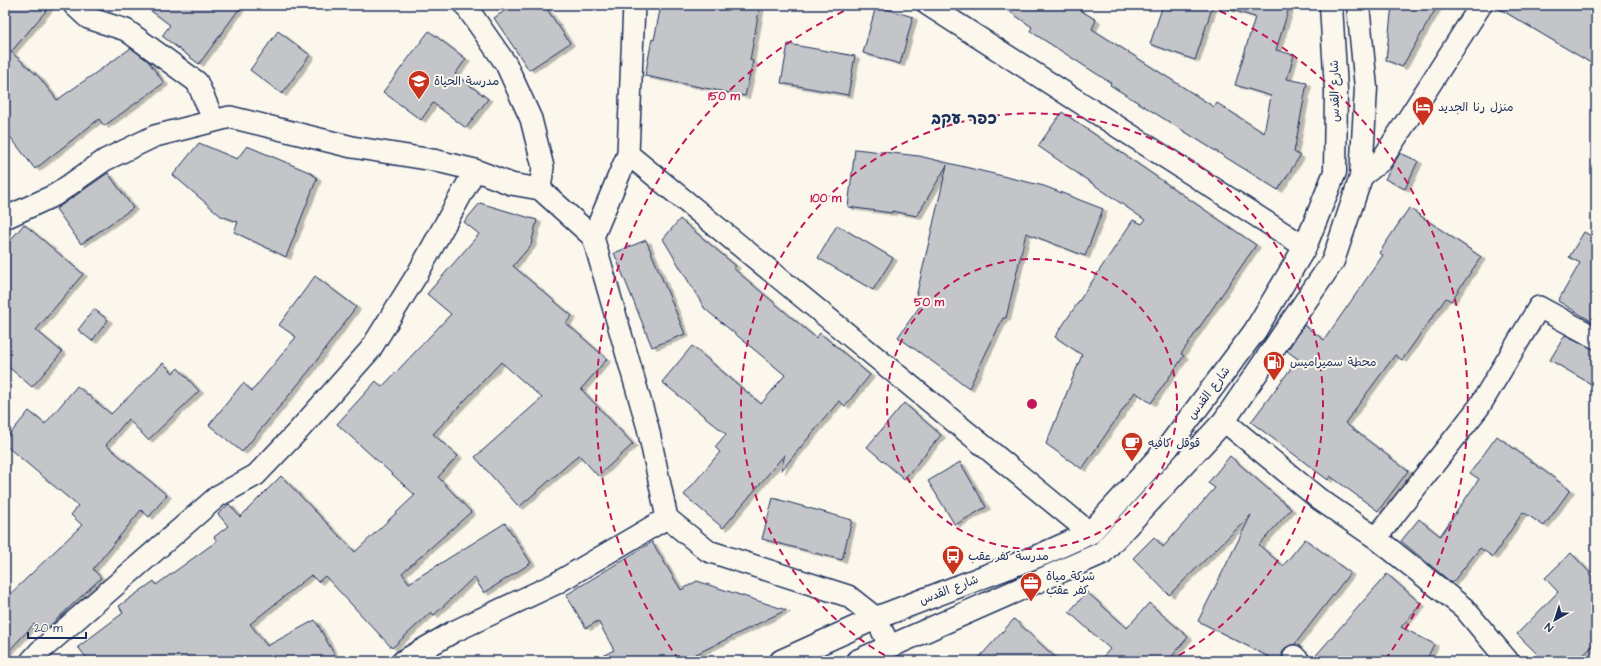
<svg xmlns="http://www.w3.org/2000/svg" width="1601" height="666" viewBox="0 0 1601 666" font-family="'Architects Daughter','Playpen Sans Arabic','Playpen Sans Hebrew',sans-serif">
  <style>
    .building { fill: #c3c5c9; stroke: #1b2f5e; filter: url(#shadow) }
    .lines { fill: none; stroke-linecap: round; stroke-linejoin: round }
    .street-casing { stroke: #1b2f5e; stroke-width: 24 }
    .secondary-casing { stroke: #1b2f5e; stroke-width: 25 }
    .street { stroke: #fbf7ec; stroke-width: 21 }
    .secondary { stroke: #fbf7ec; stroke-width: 22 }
    .ring { fill: none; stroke: #c2185b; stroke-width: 2; stroke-dasharray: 7 5 }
    .labels { text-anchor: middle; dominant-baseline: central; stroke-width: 4; stroke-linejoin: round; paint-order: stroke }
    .poi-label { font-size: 12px; fill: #1b2f5e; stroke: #fbf7ec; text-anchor: start }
    .street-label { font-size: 12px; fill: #1b2f5e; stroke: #fbf7ec }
    .district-label { font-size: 16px; font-weight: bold; fill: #1b2f5e; stroke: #fbf7ec }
    .centre { fill: #c2185b; stroke: #fbf7ec; stroke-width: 2 }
    .ring-label { font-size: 12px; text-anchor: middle; font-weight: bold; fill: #c2185b; stroke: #fbf7ec; stroke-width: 4; stroke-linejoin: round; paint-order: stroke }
  </style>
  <defs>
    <filter id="shadow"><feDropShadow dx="4.5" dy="2.5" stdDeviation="0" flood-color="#0004"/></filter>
  </defs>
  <rect width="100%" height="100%" fill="#fbf7ec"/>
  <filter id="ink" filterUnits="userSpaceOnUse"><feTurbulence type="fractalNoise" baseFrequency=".025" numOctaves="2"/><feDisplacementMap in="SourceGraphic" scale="8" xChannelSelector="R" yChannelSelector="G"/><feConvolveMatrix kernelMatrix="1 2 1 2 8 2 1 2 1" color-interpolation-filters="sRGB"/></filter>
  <g filter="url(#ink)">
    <path class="building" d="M5,5H51L11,52L39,77L57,100L131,48L148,61L164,83L104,126L99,119L35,169L5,130Z
      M143,5H242L199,64L162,36L170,25Z
      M513,5H544L570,43L529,70L494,18Z
      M661,5H760L750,60L753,61L745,96L645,76L652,39L654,40Z
      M1000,5H1072L1096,20L1092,29L1214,107L1217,103L1264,133L1271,96L1235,85L1255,17L1226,8L1227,5H1290L1276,50L1294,55L1287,79L1307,83L1294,152L1300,156L1278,190L1110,85L1111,83L1030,31L1032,27Z
      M1163,5H1213L1195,60L1150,44Z
      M1392,5H1438L1402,67L1386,60Z
      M1493,5H1596V66Z
      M876,6L913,17L900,64L863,53Z
      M278,31L310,55L282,94L250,70Z
      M429,31L466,59L455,74L488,99L466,128L433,103L421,120L383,92Z
      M788,44L855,56L848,95L781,83Z
      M1062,112L1256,245L1181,354L1184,356L1151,403L1135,392L1082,469L1046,444L1082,355L1055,337L1133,220L1142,224L1145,220L1038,146Z
      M199,143L237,159L247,146L309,172L317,178L286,257L234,232L238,222L221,216L173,175Z
      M855,149L919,156L1044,186L1103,209L1085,256L1026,233L1006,318H1003L969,388L898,337L925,299L916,297L947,165L917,216L892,211V213L848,207Z
      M1400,153L1418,161L1405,189L1385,179Z
      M108,173L133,208L81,244L56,209Z
      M480,203L537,220L531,245L513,266L572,316L566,323L607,359L581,389L633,444L598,476L579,455L519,507L475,457L542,398L501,362L433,434L458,456L438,477L471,512L402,573L409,583L505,523L531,563L484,593L474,577L434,615L431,612L392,648L325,576L318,582L311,575L250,624L267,646L315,620L338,661H89L78,647L123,613L119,606L154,581L156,585L217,541L214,537L228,526L218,514L229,504L240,517L281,476L355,552L415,495L337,424L376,381L382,387L451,314L427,294L479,234L464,222Z
      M1409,208L1481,257L1451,301L1446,298L1402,360L1395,355L1345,423L1408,471L1378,511L1330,476L1328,480L1251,422L1298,359L1287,351L1304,325L1324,340L1383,255L1379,253Z
      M680,219L736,266L733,268L816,338L820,333L870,375L845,406L839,401L781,471L785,454L723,528L684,495L720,452L715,447L726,434L662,382L692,346L761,404L785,375L705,309L663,239Z
      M24,224L83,274L36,330L62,352L32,387L5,364V247Z
      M837,225L893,258L873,290L818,258Z
      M1584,232L1595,238L1596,236V324L1558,301L1580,263L1569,257Z
      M646,240L685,334L652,347L614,253Z
      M315,276L356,307L309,371L242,452L209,425L243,383L252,391L296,337L279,325Z
      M94,309L108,320L92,341L78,330Z
      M1565,335L1596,350V387L1550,360Z
      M163,363L173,373L178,368L199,391L148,440L128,419L106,445L167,495L149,517L141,510L93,569L101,578L42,633L34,624L5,655V599L82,525L71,515L78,506L5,445V440L29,411L45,424L77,386L111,414Z
      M904,403L941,435L904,479L867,447Z
      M1497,436L1570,490L1544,526L1523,512L1493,557L1480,548L1452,583L1401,541L1419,519L1440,536L1479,479L1470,473Z
      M1230,456L1291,509L1259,545L1283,566L1305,539L1350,573L1295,644L1285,648L1282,653L1283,661H1277L1198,621L1251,515L1169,595L1133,558L1154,537L1163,547L1215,488L1208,483Z
      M960,462L986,507L955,525L928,481Z
      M773,498L852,520L842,560L762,539Z
      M652,542L681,590L697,581L786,610L682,661H593L614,650L598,621L586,628L566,595Z
      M1571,553L1596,579V642L1578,661H1544L1517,634L1558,592L1545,578Z
      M1387,574L1421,604L1401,627L1434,644L1426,661H1311Z
      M1087,592L1127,628L1149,603L1188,637L1168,661H1099L1110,649L1069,612Z
      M1014,619L1059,661H976Z"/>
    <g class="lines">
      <g class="street-casing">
        <path id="street" d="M74,5L88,18L126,30L197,82L214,121
          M465,5L506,64L531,119L543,167L540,189
          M634,5L628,154L593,237L648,428L667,518L708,551L848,596L876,618L889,645
          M928,5L1305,247
          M628,154L1090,533
          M1361,177L1381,161L1481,5
          M5,218L55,195L105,160L155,136L230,117L352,147L433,160L475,170
          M1224,421L1319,499L1376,538L1479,407L1539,307L1596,338
          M1376,538L1464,608L1508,661
          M1294,656L1299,661
          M31,661L40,651L218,496L256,475L299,430L370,350L418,273L475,170L511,184L540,189L593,237
          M403,661L453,632L555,584L667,518"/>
      </g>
      <g class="secondary-casing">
        <path id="secondary" d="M781,661L876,618L1043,554L1090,533L1168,447L1255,331L1305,247L1335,172L1336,90L1331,5
          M857,661L1102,553L1224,421L1333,261L1361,177L1366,88L1358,5"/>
      </g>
      <use href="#street" class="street"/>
      <use href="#secondary" class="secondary"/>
    </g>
  </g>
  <g class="ring">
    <circle cx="1032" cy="404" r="145"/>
    <path d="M895 661A291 291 0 1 1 1169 661"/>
    <path d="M679 660A436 436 0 0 1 855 6M1209 6A436 436 0 0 1 1385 660"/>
  </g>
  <defs>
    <g id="school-pin" transform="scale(1.15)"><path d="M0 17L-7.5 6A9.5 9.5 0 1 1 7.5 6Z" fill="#c8321e" stroke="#fbf7ec"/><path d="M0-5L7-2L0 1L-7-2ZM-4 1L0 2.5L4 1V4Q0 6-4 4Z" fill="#fff"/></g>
    <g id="hotel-pin" transform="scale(1.15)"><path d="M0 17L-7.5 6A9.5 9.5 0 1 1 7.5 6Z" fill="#c8321e" stroke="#fbf7ec"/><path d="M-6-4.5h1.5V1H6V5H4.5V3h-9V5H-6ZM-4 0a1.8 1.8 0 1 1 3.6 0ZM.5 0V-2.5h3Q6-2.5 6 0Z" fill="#fff"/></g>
    <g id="fuel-pin" transform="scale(1.15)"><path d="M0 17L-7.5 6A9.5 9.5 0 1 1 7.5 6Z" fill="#c8321e" stroke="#fbf7ec"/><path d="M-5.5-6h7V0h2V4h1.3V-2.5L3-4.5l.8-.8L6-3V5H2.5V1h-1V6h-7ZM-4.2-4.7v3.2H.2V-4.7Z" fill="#fff"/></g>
    <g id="cafe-pin" transform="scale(1.15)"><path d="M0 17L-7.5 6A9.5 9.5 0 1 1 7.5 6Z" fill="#c8321e" stroke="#fbf7ec"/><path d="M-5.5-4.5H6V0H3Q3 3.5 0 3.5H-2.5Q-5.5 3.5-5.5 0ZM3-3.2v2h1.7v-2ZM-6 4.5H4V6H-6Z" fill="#fff"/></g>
    <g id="bus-pin" transform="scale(1.15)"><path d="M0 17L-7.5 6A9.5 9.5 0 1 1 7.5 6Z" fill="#c8321e" stroke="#fbf7ec"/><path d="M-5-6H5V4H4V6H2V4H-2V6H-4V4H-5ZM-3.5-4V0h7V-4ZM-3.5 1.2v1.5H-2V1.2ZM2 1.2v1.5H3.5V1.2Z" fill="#fff"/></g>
    <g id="office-pin" transform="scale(1.15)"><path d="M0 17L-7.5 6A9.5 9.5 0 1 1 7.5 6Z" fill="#c8321e" stroke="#fbf7ec"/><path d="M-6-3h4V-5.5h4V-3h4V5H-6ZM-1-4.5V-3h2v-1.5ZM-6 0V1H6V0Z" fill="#fff"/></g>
  </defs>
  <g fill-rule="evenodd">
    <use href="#school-pin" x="419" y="81"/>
    <use href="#hotel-pin" x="1423" y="107"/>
    <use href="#fuel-pin" x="1274" y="362"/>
    <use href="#cafe-pin" x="1132" y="443"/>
    <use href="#bus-pin" x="953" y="556"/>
    <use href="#office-pin" x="1031" y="583"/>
  </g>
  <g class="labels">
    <g class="poi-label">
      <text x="434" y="81">مدرسة الحياة</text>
      <text x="1438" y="107">منزل رنا الجديد</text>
      <text x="1290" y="362">محطة سميراميس</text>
      <text x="1148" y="443">قوقل كافيه</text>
      <text x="968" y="556">مدرسة كفر عقب</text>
      <text x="1046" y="576">شركة مياة<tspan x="1046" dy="14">كفر عقب</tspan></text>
    </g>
    <g class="street-label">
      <text transform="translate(1335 91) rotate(-91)">شارع القدس</text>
      <text transform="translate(1209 393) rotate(-53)">شارع القدس</text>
      <text transform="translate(949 590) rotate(-21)">شارع القدس</text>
    </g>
    <g class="district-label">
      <text x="964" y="119">כפר עקב</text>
    </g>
  </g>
  <circle cx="1032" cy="404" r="6" class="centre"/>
  <g class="ring-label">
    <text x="724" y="100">150 m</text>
    <text x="826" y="202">100 m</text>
    <text x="929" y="306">50 m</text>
  </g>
  <rect width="1601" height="666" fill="none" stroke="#fbf7ec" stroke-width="20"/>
  <rect x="10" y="10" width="1581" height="646" fill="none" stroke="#1b2f5e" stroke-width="1.5" filter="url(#ink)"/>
  <g transform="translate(1555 620) rotate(219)" stroke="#fbf7ec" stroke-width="3" paint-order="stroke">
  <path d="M0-3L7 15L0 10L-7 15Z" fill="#1b2f5e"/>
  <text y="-6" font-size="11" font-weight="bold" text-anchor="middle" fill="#1b2f5e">N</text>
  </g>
  <path d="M28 632v6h58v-6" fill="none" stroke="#1b2f5e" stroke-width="2"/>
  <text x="34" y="632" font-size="12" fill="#1b2f5e" stroke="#fbf7ec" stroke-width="3" paint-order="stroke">20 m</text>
</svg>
